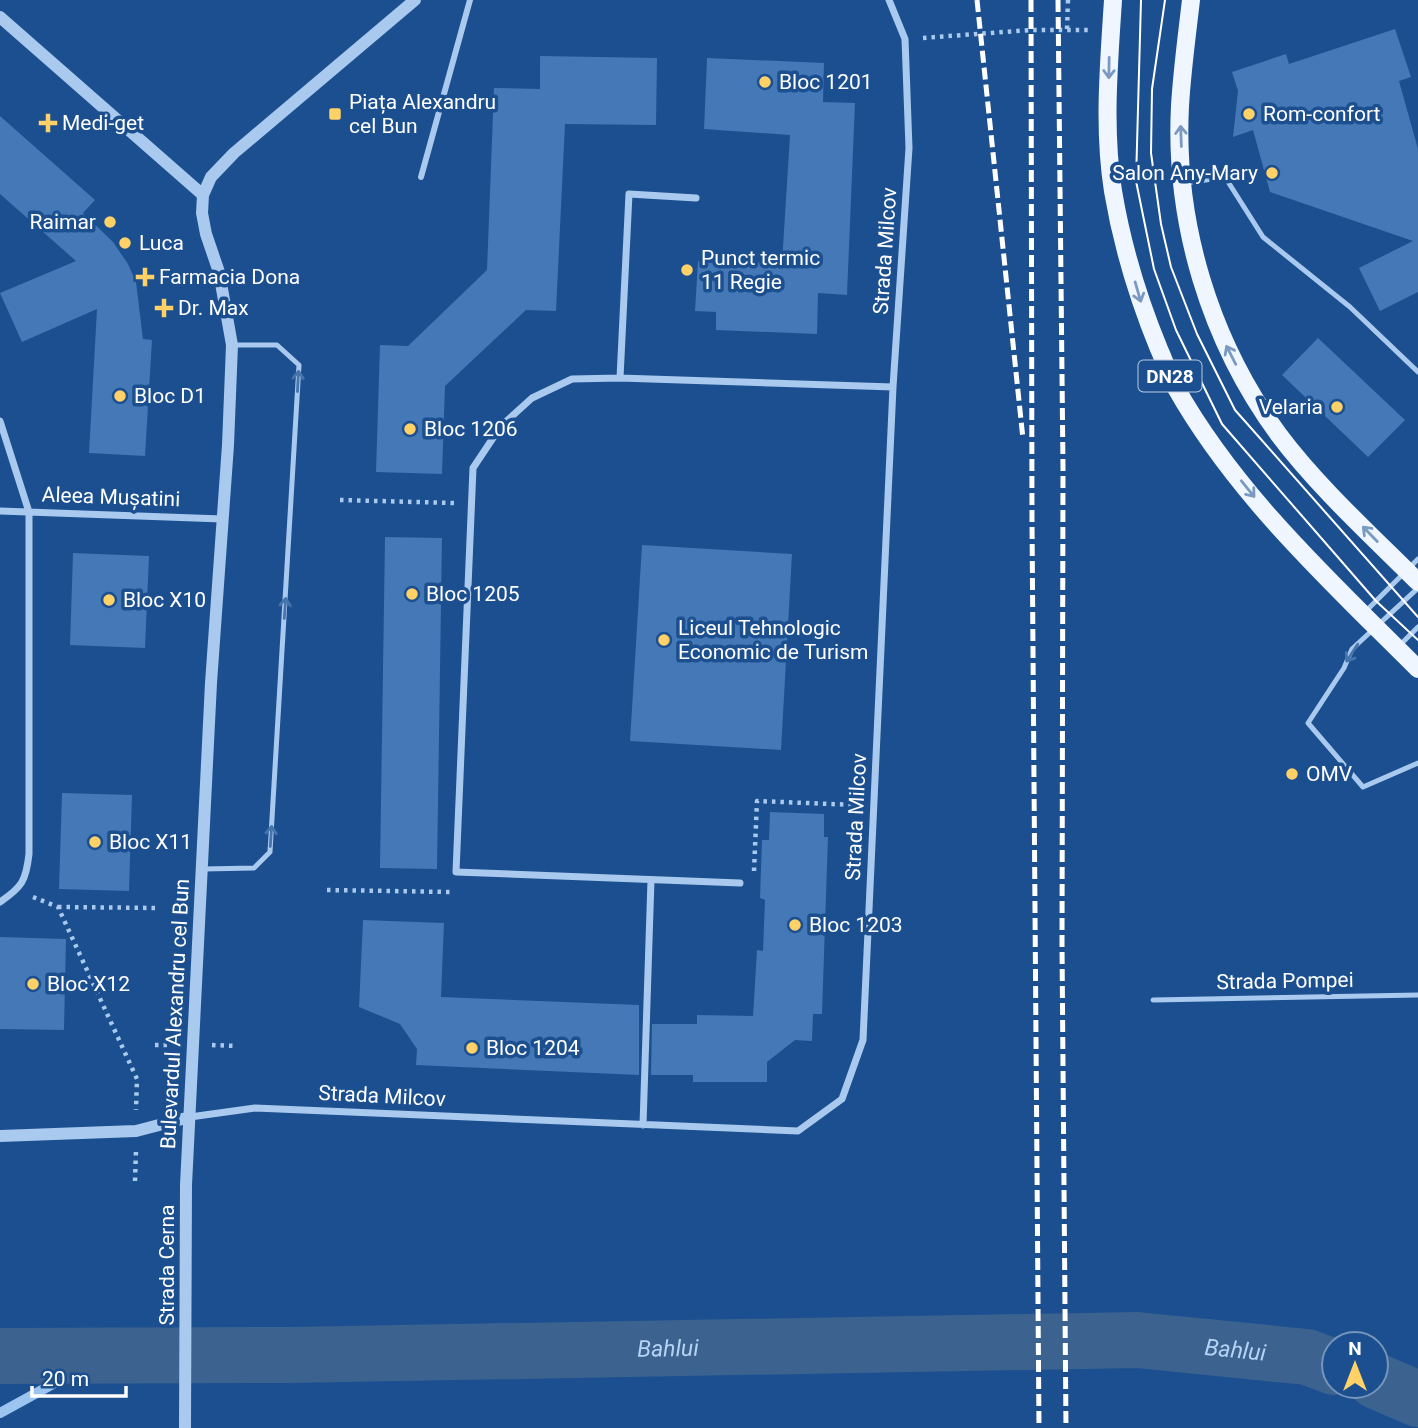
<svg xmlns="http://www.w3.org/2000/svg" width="1418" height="1428" viewBox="0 0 1418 1428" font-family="Roboto,sans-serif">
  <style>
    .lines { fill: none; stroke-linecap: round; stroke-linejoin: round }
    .stream { stroke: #9cc4f0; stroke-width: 10 }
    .river { stroke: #3c6290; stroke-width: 56 }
    .building { fill: #4478b7 }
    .path { stroke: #a9c9ee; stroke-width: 4.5; stroke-dasharray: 3.5 5; stroke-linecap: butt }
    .service { stroke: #a9c9ee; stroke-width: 5 }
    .pedestrian { stroke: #a9c9ee; stroke-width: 6 }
    .minor { stroke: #a9c9ee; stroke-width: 7 }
    .tertiary { stroke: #a9c9ee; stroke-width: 12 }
    .primary { stroke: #f0f6ff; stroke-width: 18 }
    .tram { stroke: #fff; stroke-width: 2 }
    .rail { stroke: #fff; stroke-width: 5; stroke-dasharray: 12 5; stroke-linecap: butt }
    .oneway { stroke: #7b9ac1 }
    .oneway2 { stroke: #4674ac }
    .poi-dot { fill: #ffd166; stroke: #1b4f8f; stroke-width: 2.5 }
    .labels { text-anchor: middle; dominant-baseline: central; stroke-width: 7; stroke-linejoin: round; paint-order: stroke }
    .shield { fill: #1b4f8f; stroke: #bbcadd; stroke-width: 2 }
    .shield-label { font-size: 19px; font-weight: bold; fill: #fff }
    .poi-label { font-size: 21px; fill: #fff; stroke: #1b4f8f; text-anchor: start }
    .street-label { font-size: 21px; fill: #fff; stroke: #1b4f8f }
    .water-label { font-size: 23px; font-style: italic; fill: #b5d3f5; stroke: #1b4f8f }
  </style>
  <rect width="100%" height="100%" fill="#1b4f8f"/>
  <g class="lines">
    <path class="stream" d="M0,1413L102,1357"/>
    <g class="river">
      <path id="s1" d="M0,1356L290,1355L1137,1340L1307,1357L1334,1367"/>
      <path d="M1376,1381L1418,1399"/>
    </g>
  </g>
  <path class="building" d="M1395,29L1411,77L1399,81L1418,149V292L1380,311L1359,268L1413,241L1270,192L1253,130L1233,137L1238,91L1232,72L1286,54L1289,64Z
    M540,56L657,58L656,125L565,124L556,311L526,310L445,386L442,474L376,472L380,345L408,346L487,270L494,88L540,89Z
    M707,58L824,63L823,102L855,103L847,295L818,293L817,334L716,330V312L695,311L698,261L782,263L790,135L704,129Z
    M0,116L95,200L83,213L113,242L128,264L136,282L143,339L152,340L145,456L89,453L97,309L22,342L0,293L76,261L0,194Z
    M1318,338L1405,420L1368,457L1282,375Z
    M385,537L442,538L437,869L380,868Z
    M642,545L792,554L781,750L630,741Z
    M73,553L149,556L145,648L70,645Z
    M62,793L132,795L129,891L59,889Z
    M770,812L824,814V837H828L822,1014H813L812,1041L795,1040L767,1062V1082H693V1075H651L652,1024H697V1015L753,1016L757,950L763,951L765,900L760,898L762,840H769Z
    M363,920L444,923L441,997L639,1005V1075L416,1065L417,1049L400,1024L359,1007Z
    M0,937L66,939L64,1030L0,1029Z"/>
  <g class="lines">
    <path class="path" d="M1067,29L1068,0
      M923,38L1031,30H1089
      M340,500L454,503
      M754,871L757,801L856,805
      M327,890L452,892
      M33,897L58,907L137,1079L136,1110
      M58,907L159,908
      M155,1045H172
      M212,1045L237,1046
      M135,1181L136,1150"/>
    <path class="service" d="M1186,183L1225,177L1263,237L1350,307L1418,372
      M1418,588L1352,649L1344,668L1308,723L1363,787L1418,763
      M1366,611L1418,559
      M1399,646L1418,627
      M204,869L254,868L270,852L299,365L277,345H234
      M1153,1000L1418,995"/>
    <path class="pedestrian" d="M421,177L470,0"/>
    <path class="minor" d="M620,378L629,194L696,198
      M0,421L29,512V854C26,881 22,887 0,902
      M0,511L222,519
      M740,883L456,872L473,468L501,426L532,398L572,379L620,378L893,387
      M190,1117L255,1108L798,1131L842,1099L863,1040L893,387L909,148L905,39L889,0
      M643,1125L651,880"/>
    <path class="tertiary" d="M0,17L203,195
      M0,1136L136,1131L190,1117
      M185,1428L186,1185L211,683L228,445L232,345L219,272L206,234L202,213L203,195L211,177L234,153L415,0"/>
    <path class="primary" d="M1113,0C1109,63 1103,129 1113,191C1122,245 1138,298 1159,349C1165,362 1169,376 1176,388C1237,496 1331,582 1418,669
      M1191,0C1187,35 1182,71 1180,106C1174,223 1210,341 1279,435C1317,486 1373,537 1418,582"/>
    <path class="tram" d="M1141,0L1136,181L1154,269L1176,330L1222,424L1376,601L1418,640
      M1165,0L1152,89L1151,153L1161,224L1171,267L1197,334L1235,410L1418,617"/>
    <path class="rail" d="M977,0L1023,439
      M1031,0L1032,522L1039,1428
      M1058,0L1063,468L1062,945L1066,1428"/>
  </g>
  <defs><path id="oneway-shaft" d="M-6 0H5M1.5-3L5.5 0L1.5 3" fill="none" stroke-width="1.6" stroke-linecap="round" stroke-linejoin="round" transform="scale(1.75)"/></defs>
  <g class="oneway">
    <use href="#oneway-shaft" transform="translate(1109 68) rotate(91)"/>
    <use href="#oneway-shaft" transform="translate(1181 136) rotate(-92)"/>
    <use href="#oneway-shaft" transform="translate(1138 292) rotate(74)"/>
    <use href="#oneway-shaft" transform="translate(1231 355) rotate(-117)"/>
    <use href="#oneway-shaft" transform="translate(1248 489) rotate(51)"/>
    <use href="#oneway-shaft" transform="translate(1370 534) rotate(-134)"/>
  </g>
  <g class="oneway2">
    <use href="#oneway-shaft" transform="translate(298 381) rotate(-87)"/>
    <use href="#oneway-shaft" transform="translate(285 608) rotate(-86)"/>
    <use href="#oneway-shaft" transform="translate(1352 653) rotate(123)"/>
    <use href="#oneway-shaft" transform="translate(271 836) rotate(-86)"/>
  </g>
  <g class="poi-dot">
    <circle cx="765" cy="82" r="7"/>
    <rect x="328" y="107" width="14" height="14" rx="3.5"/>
    <circle cx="1249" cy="114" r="7"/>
    <path d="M44.5 112.5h7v7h7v7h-7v7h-7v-7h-7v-7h7z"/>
    <circle cx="1272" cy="173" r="7"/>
    <circle cx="110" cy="222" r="7"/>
    <circle cx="125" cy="243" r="7"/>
    <circle cx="687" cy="270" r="7"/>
    <path d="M141.5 266.5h7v7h7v7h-7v7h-7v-7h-7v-7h7z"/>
    <path d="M160.5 297.5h7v7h7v7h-7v7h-7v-7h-7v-7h7z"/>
    <circle cx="120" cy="396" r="7"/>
    <circle cx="1337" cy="407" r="7"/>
    <circle cx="410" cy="429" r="7"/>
    <circle cx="412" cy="594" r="7"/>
    <circle cx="109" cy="600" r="7"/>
    <circle cx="664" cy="640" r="7"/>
    <circle cx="1292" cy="774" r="7"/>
    <circle cx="95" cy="842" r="7"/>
    <circle cx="795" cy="925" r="7"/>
    <circle cx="33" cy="984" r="7"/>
    <circle cx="472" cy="1048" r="7"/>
  </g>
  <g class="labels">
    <rect class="shield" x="1138.5" y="360.5" width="63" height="31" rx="5"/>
    <g class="shield-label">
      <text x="1170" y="376">DN28</text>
    </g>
    <g class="poi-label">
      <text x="779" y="82">Bloc 1201</text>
      <text x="349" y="102">Piața Alexandru<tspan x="349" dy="24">cel Bun</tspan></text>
      <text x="1263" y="114">Rom-confort</text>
      <text x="62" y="123">Medi-get</text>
      <text x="1258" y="173" text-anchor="end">Salon Any-Mary</text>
      <text x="96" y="222" text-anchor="end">Raimar</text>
      <text x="139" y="243">Luca</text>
      <text x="701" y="258">Punct termic<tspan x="701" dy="24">11 Regie</tspan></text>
      <text x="159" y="277">Farmacia Dona</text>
      <text x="178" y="308">Dr. Max</text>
      <text x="134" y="396">Bloc D1</text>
      <text x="1323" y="407" text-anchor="end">Velaria</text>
      <text x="424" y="429">Bloc 1206</text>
      <text x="426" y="594">Bloc 1205</text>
      <text x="123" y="600">Bloc X10</text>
      <text x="678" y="628">Liceul Tehnologic<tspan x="678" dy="24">Economic de Turism</tspan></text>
      <text x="1306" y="774">OMV</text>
      <text x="109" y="842">Bloc X11</text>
      <text x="809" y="925">Bloc 1203</text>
      <text x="47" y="984">Bloc X12</text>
      <text x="486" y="1048">Bloc 1204</text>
    </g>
    <g class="street-label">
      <text transform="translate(885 251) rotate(-86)">Strada Milcov</text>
      <text transform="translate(111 497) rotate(2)">Aleea Mușatini</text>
      <text transform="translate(856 817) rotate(-87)">Strada Milcov</text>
      <text transform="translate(1285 981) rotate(-1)">Strada Pompei</text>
      <text transform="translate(175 1014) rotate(-87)">Bulevardul Alexandru cel Bun</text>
      <text transform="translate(382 1096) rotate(3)">Strada Milcov</text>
      <text transform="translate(167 1265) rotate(-90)">Strada Cerna</text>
    </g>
    <g class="water-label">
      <text stroke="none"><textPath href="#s1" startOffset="668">Bahlui</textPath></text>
      <text stroke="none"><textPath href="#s1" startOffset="1236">Bahlui</textPath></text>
    </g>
  </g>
  <g transform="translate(1355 1365)"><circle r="33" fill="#1b4f8f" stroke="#7695bc" stroke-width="2"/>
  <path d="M0-5L12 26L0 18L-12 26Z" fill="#ffd166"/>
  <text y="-10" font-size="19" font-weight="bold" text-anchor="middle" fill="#ffffff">N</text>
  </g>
  <path d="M32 1386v10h94v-10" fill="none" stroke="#ffffff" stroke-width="3.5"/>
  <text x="42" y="1386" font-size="21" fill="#ffffff" stroke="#1b4f8f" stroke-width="5" paint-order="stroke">20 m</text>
</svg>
